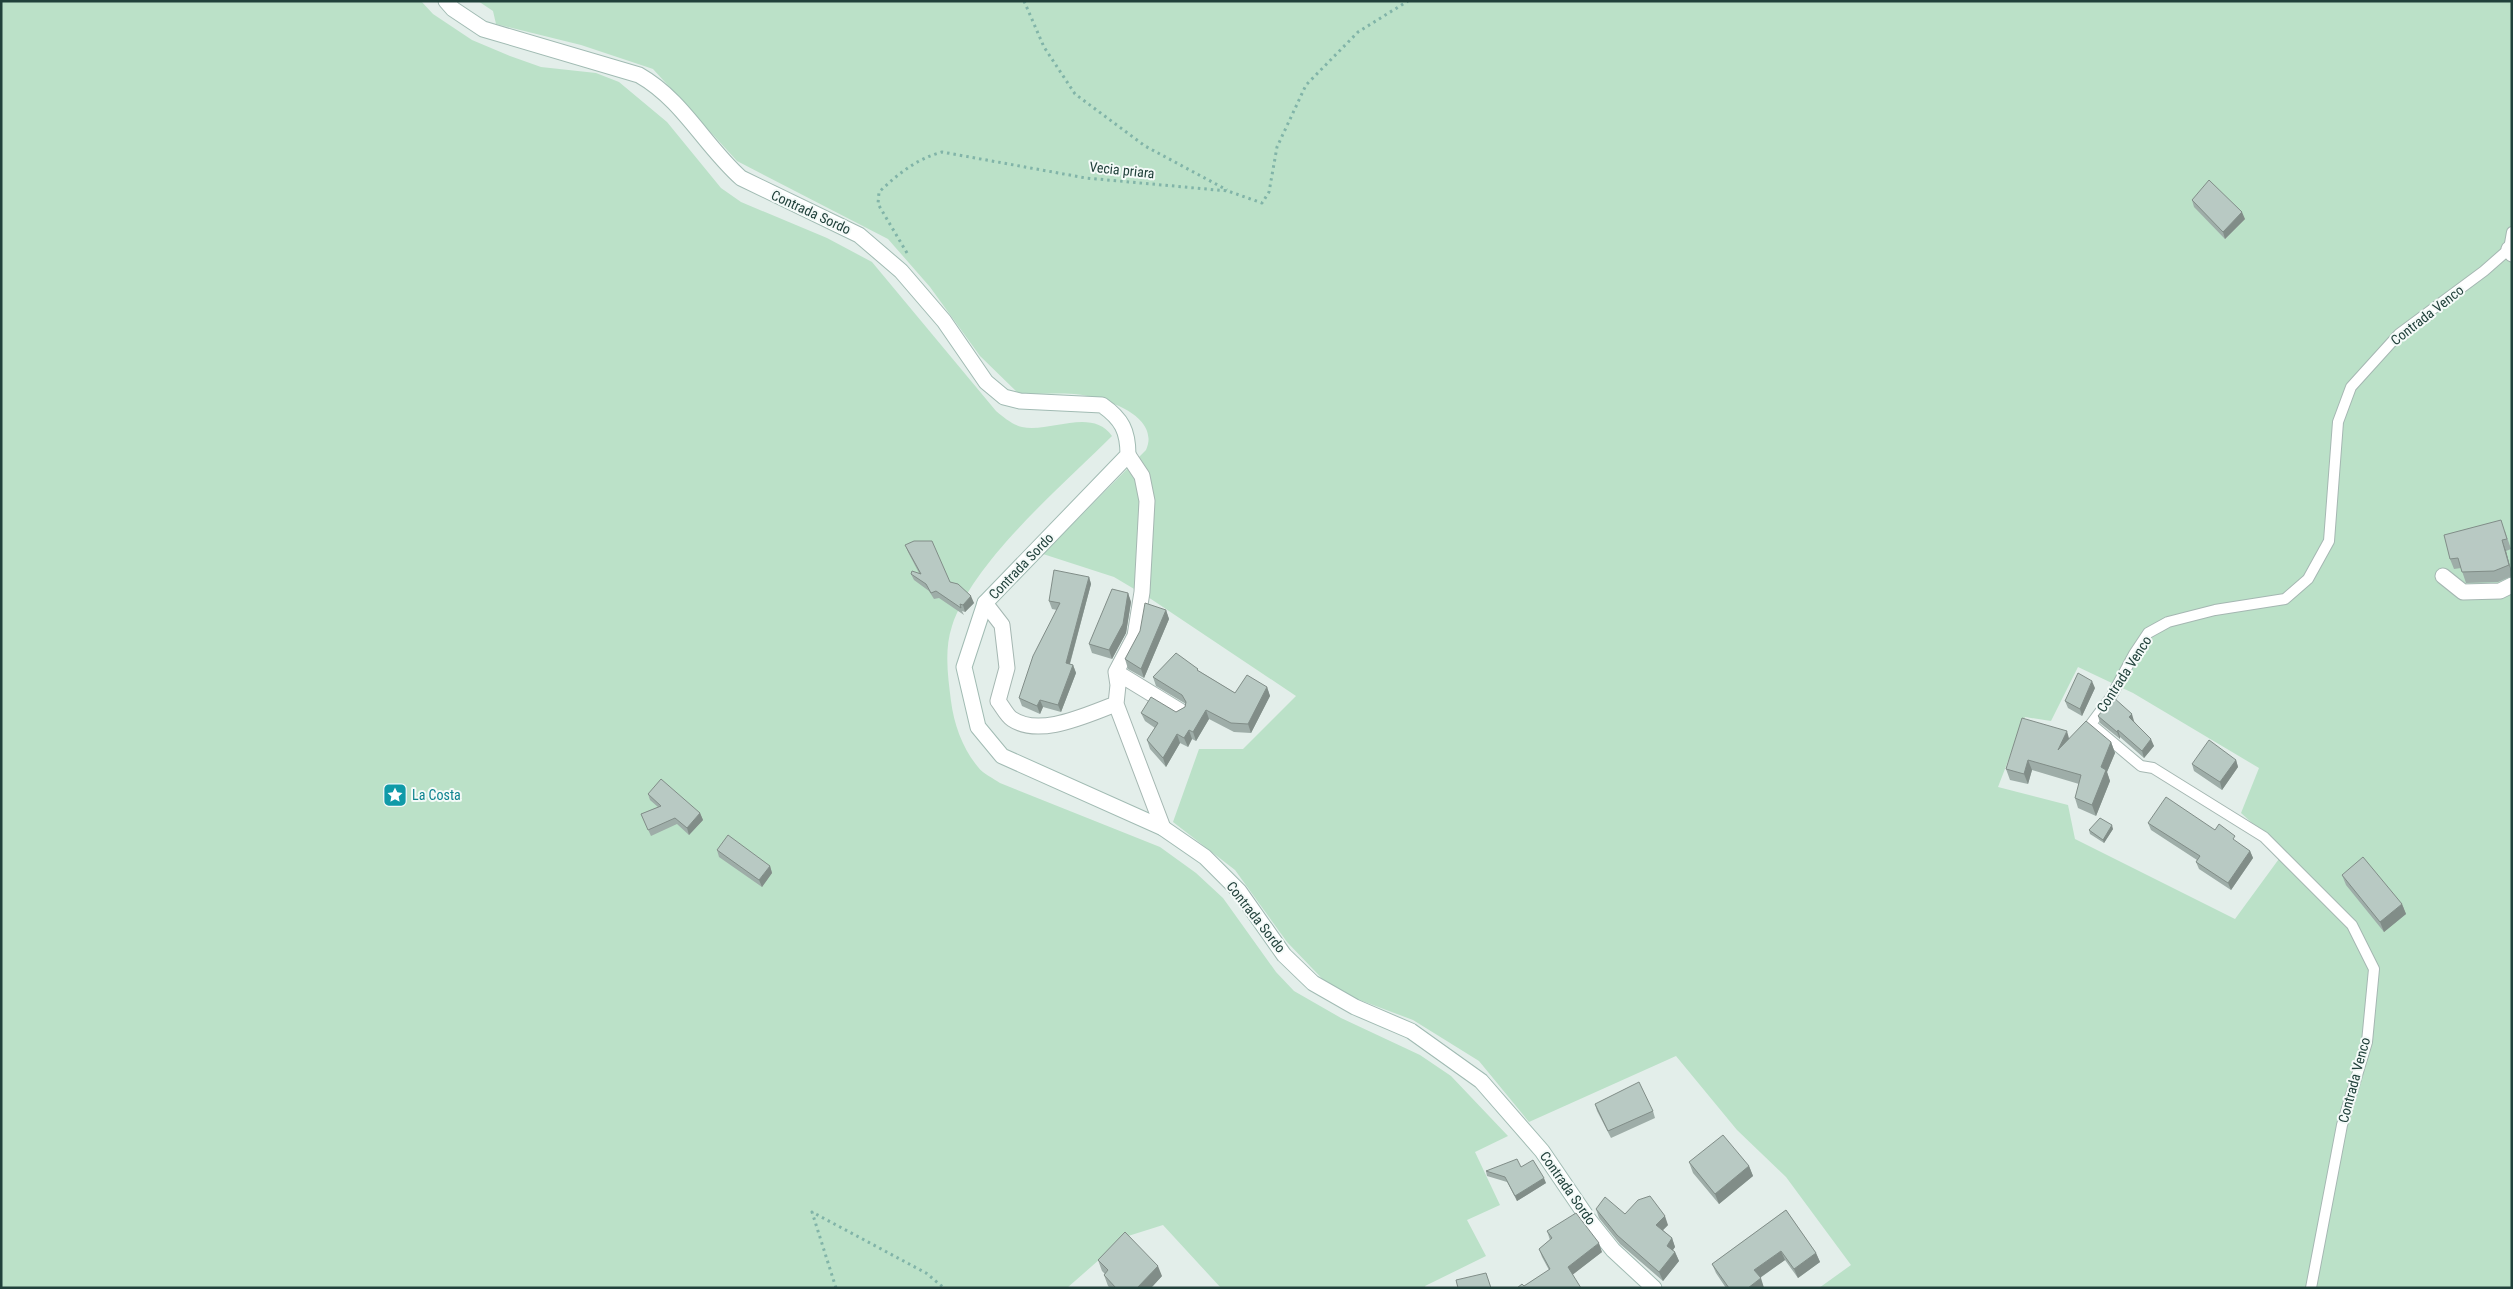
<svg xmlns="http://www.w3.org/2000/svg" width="2513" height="1289" viewBox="0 0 2513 1289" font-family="'Roboto Condensed',sans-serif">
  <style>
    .green { fill: #bbe1c8; fill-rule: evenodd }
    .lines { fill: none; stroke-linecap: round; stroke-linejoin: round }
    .lane-casing { stroke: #a5b7b2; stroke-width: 12 }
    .street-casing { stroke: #a5b7b2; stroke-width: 17 }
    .secondary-casing { stroke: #a1bbb3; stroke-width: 17 }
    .path { stroke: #81b4a8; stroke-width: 3; stroke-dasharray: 2.5 4; stroke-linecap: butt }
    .lane { stroke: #fff; stroke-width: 10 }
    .street { stroke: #fff; stroke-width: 15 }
    .secondary { stroke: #fff; stroke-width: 15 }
    .wall { fill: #9eada8 }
    .shaded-wall { fill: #818d88 }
    .building { fill: #b8c9c3; stroke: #818d88 }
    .labels { text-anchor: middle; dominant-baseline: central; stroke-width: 4; stroke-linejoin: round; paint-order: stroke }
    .street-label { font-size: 14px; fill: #21413b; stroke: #f4faf8 }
    .culture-label { font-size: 14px; fill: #0d838f; stroke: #f4faf8; text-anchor: start }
  </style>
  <rect width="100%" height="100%" fill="#e3eeea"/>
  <path class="green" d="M1,1H421L433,14L472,40L510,56L541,67L596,73L619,82L667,122L721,188L741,202L827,238L872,262L996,411C1003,417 1013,425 1022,427C1050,433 1092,407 1112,436C1063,485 973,561 952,626C944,650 948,677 951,701C954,725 963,749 978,767C983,774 993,778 1000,783L1160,847L1196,873L1223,898L1276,972L1294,991L1341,1018L1420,1055L1451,1076L1508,1136L1475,1152L1500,1205L1467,1220L1486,1256L1425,1286L1426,1288H1221L1163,1225L1125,1237L1067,1288H1Z
    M478,1H2512V1288H1819L1851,1265L1786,1177L1737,1130L1676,1056L1529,1122L1479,1061L1413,1020L1333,990L1287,942L1235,870L1173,822L1199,749H1243L1296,696L1151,599L1114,577L1043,554L1146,450C1162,414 1099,396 1074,394C1056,393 1037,394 1019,394L980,356L930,287L888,239L737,161L653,69L581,45L496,24L493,11ZM2078,667L2133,693L2259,768L2241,813L2284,852L2235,919L2075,839L2068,805L1998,787L2025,717L2051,721Z"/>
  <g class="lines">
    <g class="lane-casing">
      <path id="lane" d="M2311,1288L2342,1125L2367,1042L2374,969L2352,925L2264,837L2153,768L2141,766L2091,724L2111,697L2134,654L2148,633L2168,622L2215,610L2285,599L2308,579L2329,541L2338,422L2351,387L2399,334L2484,271L2509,249L2512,232"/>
    </g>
    <g class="street-casing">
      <path id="street" d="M2509,249L2512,254
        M1128,455L1142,476L1147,501L1142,592L1135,636L1116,672L1118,685L1116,704L1163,828
        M2443,576L2463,592L2500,591L2512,585
        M985,603L1002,625L1007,668L998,701C1002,706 1007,716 1012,719C1040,738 1088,714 1116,704
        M1116,672L1180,711"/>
    </g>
    <g class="secondary-casing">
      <path id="secondary" d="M446,1L453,9L483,29L639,75C683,100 704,145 741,178L859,235L901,271L944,321L986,382L1004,397L1020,401L1102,405C1122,419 1128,431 1128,455L985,603L964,667L978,727L1002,756L1163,828L1205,857L1239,891L1284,955L1313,983L1355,1007L1411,1031L1481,1081L1542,1151L1589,1220L1613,1250L1654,1288"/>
    </g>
    <path class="path" d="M1024,1L1044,47L1075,94L1145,146L1227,190
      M907,253L878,204L879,192C898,174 916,159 942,152L1086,178L1228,191L1262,203L1269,192L1277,147L1306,85L1358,32L1408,1
      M836,1288L812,1212L926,1273L944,1288"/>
    <use href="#lane" class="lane"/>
    <use href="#street" class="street"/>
    <use href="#secondary" class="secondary"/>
  </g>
  <path class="wall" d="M2192,200L2245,219L2225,239L2194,207Z
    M2505,531L2511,549L2506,551L2512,573V576L2498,582L2466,583L2461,568L2454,569L2450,559Z
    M905,545L974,603L965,612L962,611L964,615L939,598L934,599L929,591L914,580L911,574L919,573L908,552Z
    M1089,577L1091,584L1070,664L1073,665L1076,673L1061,712L1043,707L1040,714L1022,706L1019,698L1057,610L1052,609L1049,601Z
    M1128,593L1131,602L1126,633L1112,659L1092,653L1089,644Z
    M1166,610L1169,619L1144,678L1128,669L1125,659Z
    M1199,671L1235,693L1267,687L1270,696L1251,733L1234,732L1209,719L1196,741L1192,739L1188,747L1180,743L1166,767L1150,749L1147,740L1155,728L1145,721L1141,713L1176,712L1185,707L1186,704L1156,686L1153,677Z
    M2095,688L2082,716L2068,708L2065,701Z
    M2098,716L2134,721L2154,746L2144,758L2120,737V739L2100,723Z
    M2069,738L2111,742L2115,753L2107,772L2110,781L2096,816L2078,808L2075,798L2079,784L2032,770L2028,784L2010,780L2006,769Z
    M2236,760L2238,767L2222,790L2194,771L2192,764Z
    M648,794L700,813L703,820L689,835L677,824L651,836L641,814L658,807L650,800Z
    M2148,823L2215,830L2250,851L2253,858L2231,890L2199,869L2196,862L2197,860L2151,830Z
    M2113,829L2104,843L2090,834L2089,830Z
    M717,850L770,866L772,873L762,887L719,857Z
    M2342,875L2402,904L2406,914L2384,932L2346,885Z
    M1595,1104L1653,1111L1655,1118L1611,1138L1597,1111Z
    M1689,1162L1749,1166L1753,1176L1719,1204L1693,1173Z
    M1521,1167L1546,1183L1517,1201L1507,1182L1487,1176L1486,1171Z
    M1596,1209L1625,1214L1668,1225L1663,1230L1672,1238L1675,1247L1673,1250L1675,1252L1679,1261L1663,1281L1620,1244L1599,1218Z
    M1786,1210L1816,1253L1820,1262L1798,1278L1785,1260L1760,1278L1764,1288H1726L1716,1273L1712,1264Z
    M1547,1231L1602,1252L1573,1274L1524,1286L1549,1270L1542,1257L1539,1249L1550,1240Z
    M1098,1260L1162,1276L1151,1288H1110L1108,1286L1104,1275L1105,1274L1102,1271Z"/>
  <path class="shaded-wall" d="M2242,212L2245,219L2225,239L2223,232Z
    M2502,540L2506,551L2512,574L2509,565Z
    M1089,577L1091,584L1068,670L1066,663Z
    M1128,593L1131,602L1126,633L1112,659L1109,650Z
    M971,596L974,603L965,612L963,605Z
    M1166,610L1169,619L1144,678L1141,669Z
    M1073,665L1076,673L1061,712L1058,705Z
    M2092,681L2095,688L2082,716L2080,709Z
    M1267,687L1270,696L1251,733L1248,724Z
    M1040,700L1043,707L1040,714L1037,706Z
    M1206,710L1209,719L1196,741L1193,732Z
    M2132,714L2134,721L2132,724L2129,717Z
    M1189,730L1192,739L1188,747L1184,738Z
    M2118,730L2120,737V739L2117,732Z
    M2067,731L2070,742L2058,750Z
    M1177,734L1180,743L1166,767L1163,758Z
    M2151,739L2154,746L2144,758L2142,751Z
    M2111,742L2115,753L2107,772L2110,781L2096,816L2092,805L2101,767Z
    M2028,760L2032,770L2028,784L2024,774Z
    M2236,760L2238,767L2222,790L2220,782Z
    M700,813L703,820L689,835L687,828Z
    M2112,825L2113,829L2104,843L2103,840Z
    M2250,851L2253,858L2231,890L2228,883Z
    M770,866L772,873L762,887L759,880Z
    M2402,904L2406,914L2384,932L2380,922Z
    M1749,1166L1753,1176L1719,1204L1715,1194Z
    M1544,1178L1546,1183L1517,1201L1515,1196Z
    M1665,1216L1668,1225L1659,1234L1656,1225Z
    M1672,1238L1675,1247L1670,1254L1667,1246Z
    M1599,1243L1602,1252L1571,1276L1568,1267Z
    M1781,1251L1785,1260L1758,1279L1754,1270Z
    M1675,1252L1679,1261L1663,1281L1659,1272Z
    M1816,1253L1820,1262L1798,1278L1794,1269Z
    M1158,1266L1162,1276L1151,1288H1137Z
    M1761,1278L1764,1288H1748Z"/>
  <path class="building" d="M2209,180L2242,212L2223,232L2192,200Z
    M2501,520L2507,539L2502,540L2509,565L2494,571L2462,572L2458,558L2450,559L2444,535Z
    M914,541H932L950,582L958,584L971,596L963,605L960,604L961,608L936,591L931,593L926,584L911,574L912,571L921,574L905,545Z
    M1054,570L1089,577L1066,663L1073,665L1058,705L1040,700L1037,706L1019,698L1033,656L1060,603L1049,601Z
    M1112,589L1128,593L1123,624L1109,650L1089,644Z
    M1145,603L1166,610L1141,669L1125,659L1140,631Z
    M1176,653L1198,669L1197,670L1235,693L1247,675L1267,687L1248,724L1231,723L1206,710L1193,732L1189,730L1184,738L1177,734L1163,758L1147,740L1158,723L1141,713L1151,697L1176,712L1185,707L1186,702L1182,695L1153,677Z
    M2078,673L2092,681L2080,709L2065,701Z
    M2113,697L2132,714L2129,717L2151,739L2142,751L2118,730L2117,732L2098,716Z
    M2022,718L2067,731L2058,750L2086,721L2111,742L2101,767L2106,770L2092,805L2075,798L2081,775L2028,760L2024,774L2006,769Z
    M2209,740L2236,760L2220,782L2192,764Z
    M661,779L700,813L687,828L675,818L648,830L641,814L661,806L648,794Z
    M2166,797L2215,830L2219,824L2235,836L2233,839L2250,851L2228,883L2196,862L2200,856L2148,823Z
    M2100,818L2112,825L2103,840L2089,830Z
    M728,835L770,866L759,880L717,850Z
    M2363,857L2402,904L2380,922L2342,875Z
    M1639,1082L1653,1111L1608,1131L1595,1104Z
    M1723,1135L1749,1166L1715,1194L1689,1162Z
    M1517,1159L1521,1167L1533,1160L1544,1178L1515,1196L1505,1177L1486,1171Z
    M1650,1196L1665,1216L1656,1225L1672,1238L1667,1246L1675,1252L1659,1272L1617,1235L1596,1209L1605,1197L1625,1214L1638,1200Z
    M1786,1210L1816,1253L1794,1269L1781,1251L1754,1270L1761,1278L1748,1288H1729L1712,1264Z
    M1576,1213L1599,1243L1568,1267L1581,1288H1517L1522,1284L1524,1286L1550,1269L1539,1249L1552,1238L1547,1231Z
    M1125,1232L1158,1266L1137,1288H1116L1104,1275L1108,1270L1098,1260Z
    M1486,1273L1491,1288H1458L1456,1280Z"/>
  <defs>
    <g id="sight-square" transform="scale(1.25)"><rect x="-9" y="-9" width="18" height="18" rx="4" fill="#0f9aa8" stroke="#f4faf8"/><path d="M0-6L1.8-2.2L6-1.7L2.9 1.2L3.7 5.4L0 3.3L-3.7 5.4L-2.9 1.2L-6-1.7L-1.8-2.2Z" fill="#fff"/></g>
  </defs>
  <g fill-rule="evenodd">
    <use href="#sight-square" x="395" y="795"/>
  </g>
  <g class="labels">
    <g class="street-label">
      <text transform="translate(1122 170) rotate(6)">Vecia priara</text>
      <text transform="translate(811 212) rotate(25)">Contrada Sordo</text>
      <text transform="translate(2427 315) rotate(-38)">Contrada Venco</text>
      <text transform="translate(1021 566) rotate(-46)">Contrada Sordo</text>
      <text transform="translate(2124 674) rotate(-57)">Contrada Venco</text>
      <text transform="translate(1256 917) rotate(52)">Contrada Sordo</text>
      <text transform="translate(2354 1080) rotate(-75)">Contrada Venco</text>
      <text transform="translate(1568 1188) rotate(55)">Contrada Sordo</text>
    </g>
    <g class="culture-label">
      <text x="412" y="795">La Costa</text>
    </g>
  </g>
  <rect width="2513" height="1289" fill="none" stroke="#21413b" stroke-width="5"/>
</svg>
